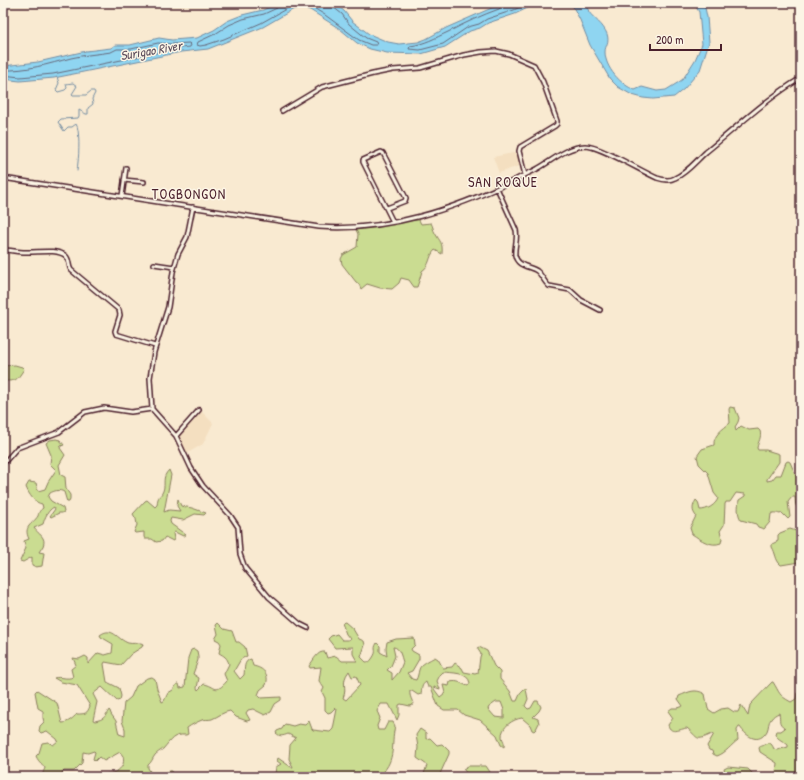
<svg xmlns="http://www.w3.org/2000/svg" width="804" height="780" viewBox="0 0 804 780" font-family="'Patrick Hand',sans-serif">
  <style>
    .built { fill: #f4dfc0 }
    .green { fill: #cadc91; stroke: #8a7e5e; fill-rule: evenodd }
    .water { fill: #8fd5f1; stroke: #738ca2 }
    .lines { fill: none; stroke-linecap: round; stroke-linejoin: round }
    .shore { stroke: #66687a; stroke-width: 1 }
    .stream { stroke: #738ca2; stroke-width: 1 }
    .minor-casing { stroke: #4a1f2b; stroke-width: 6 }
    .minor { stroke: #fcf5e5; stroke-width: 3 }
    .labels { text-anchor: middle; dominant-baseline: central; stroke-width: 3; stroke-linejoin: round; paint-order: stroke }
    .water-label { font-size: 13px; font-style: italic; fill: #5b4c5c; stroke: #fcf5e5 }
    .quarter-label { font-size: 14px; letter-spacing: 1px; fill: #4a1f2b; stroke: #fcf5e5 }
  </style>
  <rect width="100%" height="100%" fill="#f9ead1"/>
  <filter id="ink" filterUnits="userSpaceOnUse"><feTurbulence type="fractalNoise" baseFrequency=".025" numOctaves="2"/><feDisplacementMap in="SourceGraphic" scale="8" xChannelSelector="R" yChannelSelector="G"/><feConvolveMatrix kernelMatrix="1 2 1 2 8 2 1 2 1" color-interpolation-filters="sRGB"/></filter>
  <g filter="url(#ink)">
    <path class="built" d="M518,152L522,165L499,173L493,157Z
      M199,409L213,423L203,444L186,454L177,435Z"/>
    <path class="green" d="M414,220H419L421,224L431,223C433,226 433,230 435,233C440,242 443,242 442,254L435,250C428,257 431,265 422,271L420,278L417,287H414L409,280L401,278L399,283L392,289L380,288L367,284L361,289L359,284L356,282L342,264L341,259L343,255L357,247L358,234L356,230Z
      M15,365L22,367L24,369C16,381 17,381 3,381V366Z
      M730,407L735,408L739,418L738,422L735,427L736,431L741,426L749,430L758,429L760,431C762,437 758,442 757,448L758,450H766L779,454V462L767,479V481L772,480L776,475H781L786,462L788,461L790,462L796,476L801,481V509C794,506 796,504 795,497H792L788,502L790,517L788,519L782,513L780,514C776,513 774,512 771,514L770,522L764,529L758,527L756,524L741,520C737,513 738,507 739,500L745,496V494L736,493L730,502H726L725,504L724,525L720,531L722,538L721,543C711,547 701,540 692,534L690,528L696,516C692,511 692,507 696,500L698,502L700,510C707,510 716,505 718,498L714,493L708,473L699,464L697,456L702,449L714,445C713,435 723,429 730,423L729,409Z
      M56,439L60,440L64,445L61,446L60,448L65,455L59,465L61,475L65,477L66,489L70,495V500L69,502H67L64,492C59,489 54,491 50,493L48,497L51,501L63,508L64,512L62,513H59L51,517L50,516L55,509L54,507C48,510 45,517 43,524L34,528C38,534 47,537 43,546C42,548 40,550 39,552L44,553L42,566L36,567L32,565V557L23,562L20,561L26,548L24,541L29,539C23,526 32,525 38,516C39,512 39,511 43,508L42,504C35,503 29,495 26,487L29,482L36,483L38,491L45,489L48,482L56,470L50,464L51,455L46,443L50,440Z
      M169,470L171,475L164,512L169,510L180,511L177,506L178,499L181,506L192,508L206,513L204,515L195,514L183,520L171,518L170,521L171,524L186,535L183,536L175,532L173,533L174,539L173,541L165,537L162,541L156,542L152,539H145L144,537V532L135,533L134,532L137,525L136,519L133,514L145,501L147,500L155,507L157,505C158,494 160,498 163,491C166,483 161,478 169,470Z
      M790,529L796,531L801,530V564L799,562L781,565C775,560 776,553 772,547V544L778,541V535L780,533Z
      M345,622L353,629L359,639L364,641L365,645L361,657L366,662C372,661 368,663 372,659C379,649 372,651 377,643L380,646V652L387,656L386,648L387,642L396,639L414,638L415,645L411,649L412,651L419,655V659L412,671L407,673L412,679L416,680C418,676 418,674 419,670C420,664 430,660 435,657L438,659L443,668L452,667L455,663L462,668L464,672L475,674L478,673L480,657L481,654L477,648L479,647L487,651L494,666L500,672V679L510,691L514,701H517L521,692L524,689H526L528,699L525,706L528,709L531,708L535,701H538L541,707L539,711L533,717L538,719L539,723L536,729L534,731L532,730L530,725L522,718C513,719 501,727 502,737C503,741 505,742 504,747L501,745L497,735L480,720L464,715L458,710H444L438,706L431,687H428L426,682C421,685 422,689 421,694L418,695L412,691H410C409,697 413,700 413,705L410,706L401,704L399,705V715L397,720L389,704H381L377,711L380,718L377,726L378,730H384L388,722H393L395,726C391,741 396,757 384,771L386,777H277L275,774L276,767L281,764L277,761L278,758L291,767H293L289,759L290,745L296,738L288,734C283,736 280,737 276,733L277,731L282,729L285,724L293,726L299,724L305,725L309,721L312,729L313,730L330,732L333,729L337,709L335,708L331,712L328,713L325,710V698L322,692L324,688L319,681L321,667L310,668L309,666C314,660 317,651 325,652L327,658L336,656L342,661H357L353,654V647L335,648L328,639L331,636L337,634L342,640H348L350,639L346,634L342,623ZM393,647C400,647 401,657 403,662L399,672L392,680V673L387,670L391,666L395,656ZM349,671L352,677L356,676L360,685L346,700L343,698C348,687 340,683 349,671ZM443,672C452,673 468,672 470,683L468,686C461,684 459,680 450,682L449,686L443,685L445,693L440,697L434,689V687L440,689L437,681L440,675ZM496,702H501L504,710V718L495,717L488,709L489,707Z
      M218,623L224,629L232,631L236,642H239L245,647L247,656L241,659L234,671L240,679L244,675C245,669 243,661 251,659L253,666C263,668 270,674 266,685L260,690L258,695L261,698L281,697V700L275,704L271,712L265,715L253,709L248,710L246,713L250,720L247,721L236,717L230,711C223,712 219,716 212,719C208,720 205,719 202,720C197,722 191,725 187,728L188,734L186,735C173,734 171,740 163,749C160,751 157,753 155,755C152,759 152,762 148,765V768L151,773H165L170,771H172L173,774L166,777H105L107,774C117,773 126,767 123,756L120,752L104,761L99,757L95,761L93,759L95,752L94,751L88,753L83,752L82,763L74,771H64L60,775V777H45C41,774 44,771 45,768C43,764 39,763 36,756L39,753L42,743L48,742L53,745L58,741L57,739L47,731L41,733L39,731L40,726L44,722L43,718V711L38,708L35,692L37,690L57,703L62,723C68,723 73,718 77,714C85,714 87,714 90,706L77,685L61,682L54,678C60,676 67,680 73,677L71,669L76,665L73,658L79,659L85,656L88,658V664L98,653L105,655L112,653L113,644L101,637L100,635C112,626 117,639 128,643C132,644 137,643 141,643L143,644L142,647L131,654L121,665L105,662L104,664L107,682L119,688L121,696L120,700L117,701L102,687L93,694L97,702L93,720L95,721C104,719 104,718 109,710L110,711L111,714L116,721L119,734L125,736V729L122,721L124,703L131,697L136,686L147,678L152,677L155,679L157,689L162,702L164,701L168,693L173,690L177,684H179L180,688L185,687L188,658L191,650L194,649L197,651L198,656V660L193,674L199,678L197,688L198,690L204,684C216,686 215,695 227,681L224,674L229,664C227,657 224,656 219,653L221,644L219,641L215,639L218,634L216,625Z
      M772,682H773C780,693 778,695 791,702L796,699L797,693L799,692L801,693V777H771L776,773L777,763L760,752L759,748C762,744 759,748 764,745C769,742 771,742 774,749L777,750L788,747V745C784,741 778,740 775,734L776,731H781L785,728C777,722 781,721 779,713C776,714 773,716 771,719C768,722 769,727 767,731C759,745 747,737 740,727H739L737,730L738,740C731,745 726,753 717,756L713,754L712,751L709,750L707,746L714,734H712C695,742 699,738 687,728C680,729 671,735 668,725L673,718L668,711L672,708H677L683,706L678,699L679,696C689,692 695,688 705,694L708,709L714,713L721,709L728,708L734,712H738L741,705L748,716L750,705Z
      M420,729L426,733V739L430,738L437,745L442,744L449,751V754L440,774H449L454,777H423L427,765L417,758L418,747L416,735Z
      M468,766H486L490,772L489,777H470L463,769Z
      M728,767L748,769L756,777H696C704,773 716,775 725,773L724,769Z"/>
    <path class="water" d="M278,3H334L344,11L352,21L369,34L388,42L399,44L418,42L426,39L446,28L503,3H538L515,14L488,23L480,28L470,31L445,47L421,54L387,53L370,49L357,43L340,29L310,10L303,8L294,9L263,27L208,49L181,52L54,78L20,81L3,79V66L38,62L86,51L111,48L115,45H130L159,38L172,40L197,38L214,30L227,21L242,15L263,10Z
      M571,3H585C587,6 588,9 589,12C594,19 603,24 607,34C610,43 605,45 605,52C605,68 621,85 635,90L642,87L657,91L666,90L679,82L683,79L695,60L702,44L699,12L694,3H704L707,17L709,42L700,70L684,89L674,97L653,99L643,98L632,95L618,87L610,79L590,45L580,20Z"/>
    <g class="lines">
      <path class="shore" d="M278,3L277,8L264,14L243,19L229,25L215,34L198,42L197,45L200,46L206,45L224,39L261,23L293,5L303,4L312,7L325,15L359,40L371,45H377L376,42L366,38L349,24L342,14L333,7L332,3
        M502,3V6L499,9C482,15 465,23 448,32C435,38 425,44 410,46L409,49L420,50L443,44L468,27L479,24L487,19L514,10L528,3
        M3,70C26,71 49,64 71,58C83,55 99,54 111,52L117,49H131L158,43L172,44L189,43L191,45L190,47L180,48L53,74L20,77L3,75"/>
      <path class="stream" d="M57,77L59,83L56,90L58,92L65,90L67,88L66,84L73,83L77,86L72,94L73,95H86L91,91H94L95,93L92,99L93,104L88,108V114H86L79,110V116L78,118L61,119L58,122L64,131L68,127H72L76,124C80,129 79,155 78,162C78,165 77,168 77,171"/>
      <g class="minor-casing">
        <path id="minor" d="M282,111L322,87L373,74L393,70L420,68L464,55L481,52L496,51L509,54L534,65L543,82L557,121V124L555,126L520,147L519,151L525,175
          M3,178L319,227C388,232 454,209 515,180C522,176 529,173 537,169C552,161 566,147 585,146C600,146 641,171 657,178C663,180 670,181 675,178C687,173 696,161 706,152C737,127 766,99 801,78
          M124,180L144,182
          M497,188L516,230C518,239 514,247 515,255C517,267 530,266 537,271C542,275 544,282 549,286L570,290L581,300L600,310
          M122,196L126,168
          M193,207L187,237L178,254L173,272L168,307L154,352L150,378L152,409L176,436L191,468L203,486L230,515L238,527L240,554L245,568L269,597L300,624L308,628
          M387,208L405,201L406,198L383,153L381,152L363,160V162L393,222
          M3,250C10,250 18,252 25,252C37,253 56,248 66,256C70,260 68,266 71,270L119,310L120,315L115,331L116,334L155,346
          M154,264L174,267
          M176,436L199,410
          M3,464L17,448L59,432L85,412L104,408L131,412L152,409"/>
      </g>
      <use href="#minor" class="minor"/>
    </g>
  </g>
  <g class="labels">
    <g class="water-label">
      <text transform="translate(151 50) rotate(-10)">Surigao River</text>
    </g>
    <g class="quarter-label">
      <text x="503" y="181">SAN ROQUE</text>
      <text x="189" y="193">TOGBONGON</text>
    </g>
  </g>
  <rect width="804" height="780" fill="none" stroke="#fcf5e5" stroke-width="16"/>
  <rect x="8" y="8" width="788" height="764" fill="none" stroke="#4a1f2b" stroke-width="1.5" filter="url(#ink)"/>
  <path d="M650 44v6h71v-6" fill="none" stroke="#4a1f2b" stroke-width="2"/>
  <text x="656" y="44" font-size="12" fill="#4a1f2b" stroke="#fcf5e5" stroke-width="3" paint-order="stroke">200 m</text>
</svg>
